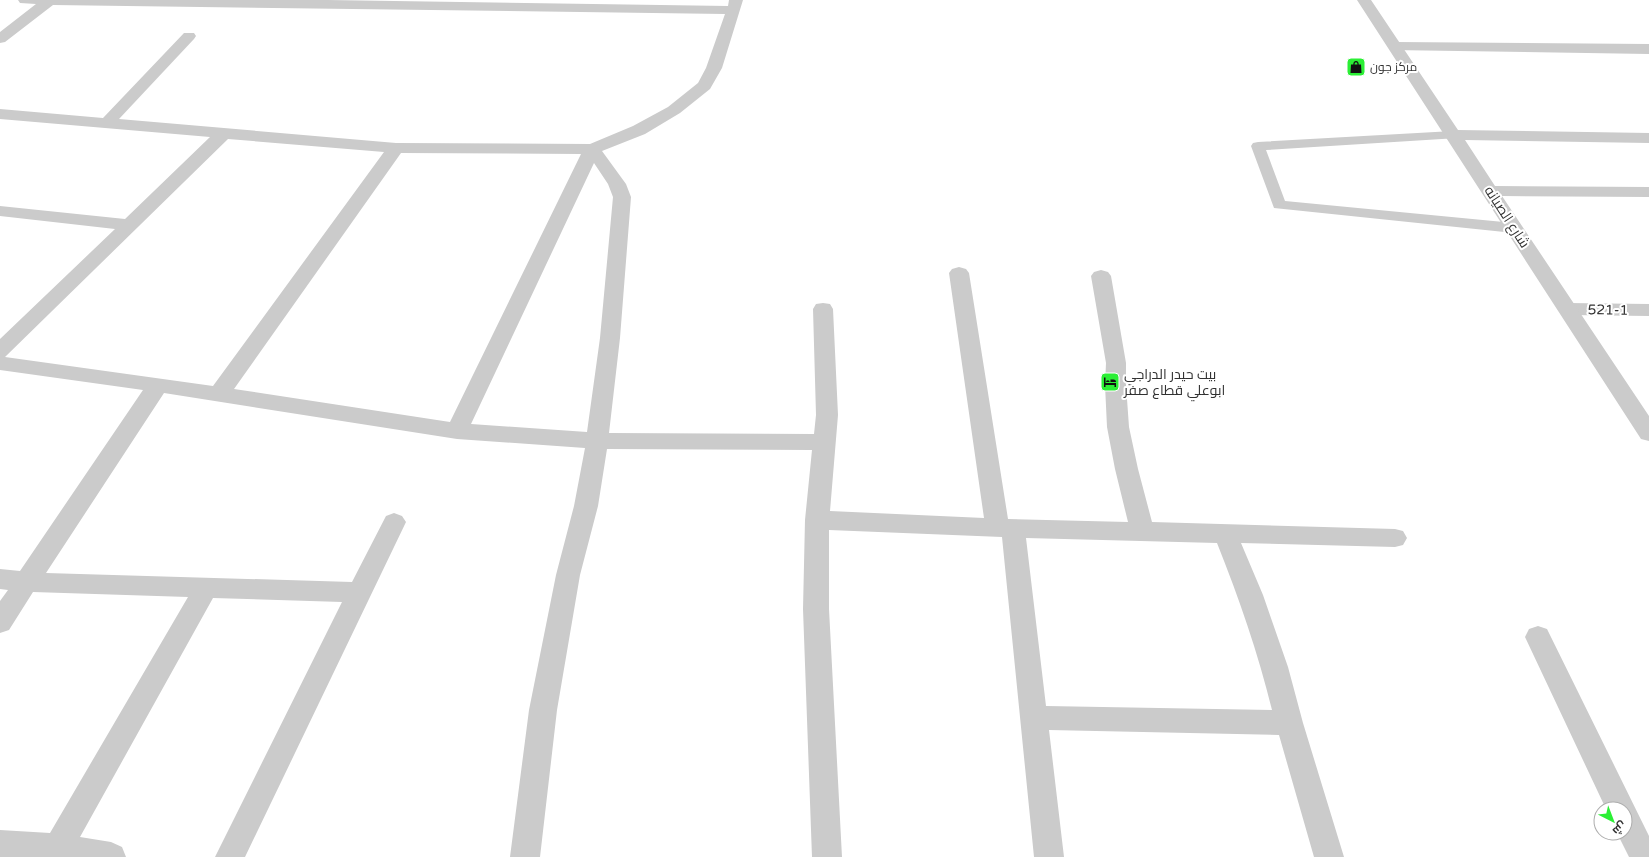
<svg xmlns="http://www.w3.org/2000/svg" width="1649" height="857" viewBox="0 0 1649 857" font-family="'Varela Round',Cairo,sans-serif">
  <style>
    .lines { fill: none; stroke-linecap: round; stroke-linejoin: round }
    .service { fill: #cbcbcb; fill-rule: evenodd }
    .minor { fill: #cbcbcb; fill-rule: evenodd }
    .tertiary { fill: #cbcbcb; fill-rule: evenodd }
    .labels { text-anchor: middle; dominant-baseline: central; stroke-width: 4; stroke-linejoin: round; paint-order: stroke }
    .far-poi-label { font-size: 12px; fill: #313131; stroke: #fff; text-anchor: start }
    .street-label { font-size: 14px; fill: #313131; stroke: #fff }
    .poi-label { font-size: 14px; fill: #313131; stroke: #fff; text-anchor: start }
  </style>
  <rect width="100%" height="100%" fill="#fff"/>
  <g class="lines">
    <path class="service" d="M1453,131L1458,132L1460,135L1458,138L1266,150L1285,201L1514,223L1519,225L1522,228L1519,231L1514,233L1274,208L1251,146L1253,143L1258,142Z"/>
    <path class="minor" d="M18,0H328L728,6L729,0H743L722,68L710,89L680,113L645,134L602,151L626,184L631,197L620,338L609,433L814,434L816,415L813,309L816,304L823,303L830,304L833,309L838,415L830,511L984,518L949,273L952,269L959,267L966,269L969,273L1008,519L1128,522L1115,469L1107,427L1105,385L1106,363L1091,276L1094,272L1101,270L1108,272L1111,276L1126,363V385L1129,427L1138,469L1152,522L1395,529L1403,531L1407,538L1403,545L1395,547L1241,543L1263,595L1288,667L1303,723L1344,857H1314L1279,735L1049,730L1064,857H1034L1002,537L829,530V609L842,857H812L803,609L805,520L812,450L607,449L598,506L580,575L557,710L540,857H510L529,710L556,575L574,506L585,448L457,439L164,393L46,573L352,582L386,516L394,513L402,516L406,522L245,857H215L342,602L213,598L80,837L111,842L122,847L126,857H0V830L50,833L188,597L33,592L9,630L0,633V601L8,590L0,589V569L20,571L143,390L0,370V339L115,229L0,216V206L125,219L210,137L0,119V109L103,118L184,33H194L196,36L194,39L119,119L396,143L590,144L633,126L668,107L698,83L706,68L725,14L53,5L5,42L0,43V32L36,4L20,3ZM228,139L384,152L213,386L5,357ZM401,153L581,154L450,422L234,389ZM594,163L608,184L613,197L600,338L587,432L471,424ZM1026,538L1217,543C1239,598 1258,653 1272,710L1046,706Z
      M1396,42L1649,44V54L1391,50L1388,47L1391,44Z
      M1568,303L1649,304V316L1568,315L1561,314L1558,309L1561,304Z
      M1538,626L1547,629L1649,836V857H1629L1617,833H1625V809H1606L1525,637L1529,629Z"/>
    <path class="tertiary" d="M1357,0H1371L1458,130L1649,133V143L1465,140L1495,186L1649,187V197L1502,196L1649,416V441L1641,439Z"/>
  </g>
  <defs>
    <g id="shop-square" transform="scale(1)"><rect x="-9" y="-9" width="18" height="18" rx="4" fill="#2bef35" stroke="#fff"/><path d="M-5-2.5h2.3a2.7 3.5 0 0 1 5.4 0H5L5.5 6h-11ZM-1.5-2.5h3a1.5 2.3 0 0 0-3 0Z" fill="#111"/></g>
    <g id="hotel-square" transform="scale(1)"><rect x="-9" y="-9" width="18" height="18" rx="4" fill="#2bef35" stroke="#fff"/><path d="M-6-4.5h1.5V1H6V5H4.5V3h-9V5H-6ZM-4 0a1.8 1.8 0 1 1 3.6 0ZM.5 0V-2.5h3Q6-2.5 6 0Z" fill="#111"/></g>
  </defs>
  <g fill-rule="evenodd">
    <use href="#shop-square" x="1356" y="67"/>
    <use href="#hotel-square" x="1110" y="382"/>
  </g>
  <g class="labels">
    <g class="far-poi-label">
      <text x="1370" y="67">مركز جون</text>
    </g>
    <g class="street-label">
      <text transform="translate(1507 217) rotate(57)">شارع الصيانه</text>
      <text transform="translate(1608 310) rotate(1)">521-1</text>
    </g>
    <g class="poi-label">
      <text x="1124" y="374">بيت حيدر الدراجي<tspan x="1124" dy="16">ابوعلي قطاع صفر</tspan></text>
    </g>
  </g>
  <g transform="translate(1613 821) rotate(138)"><circle r="19" fill="#ffffff" stroke="#adadad"/>
  <path d="M0-3L7 15L0 10L-7 15Z" fill="#2bef35"/>
  <text y="-6" font-size="11" font-weight="bold" text-anchor="middle" fill="#313131">ش</text>
  </g>
</svg>
